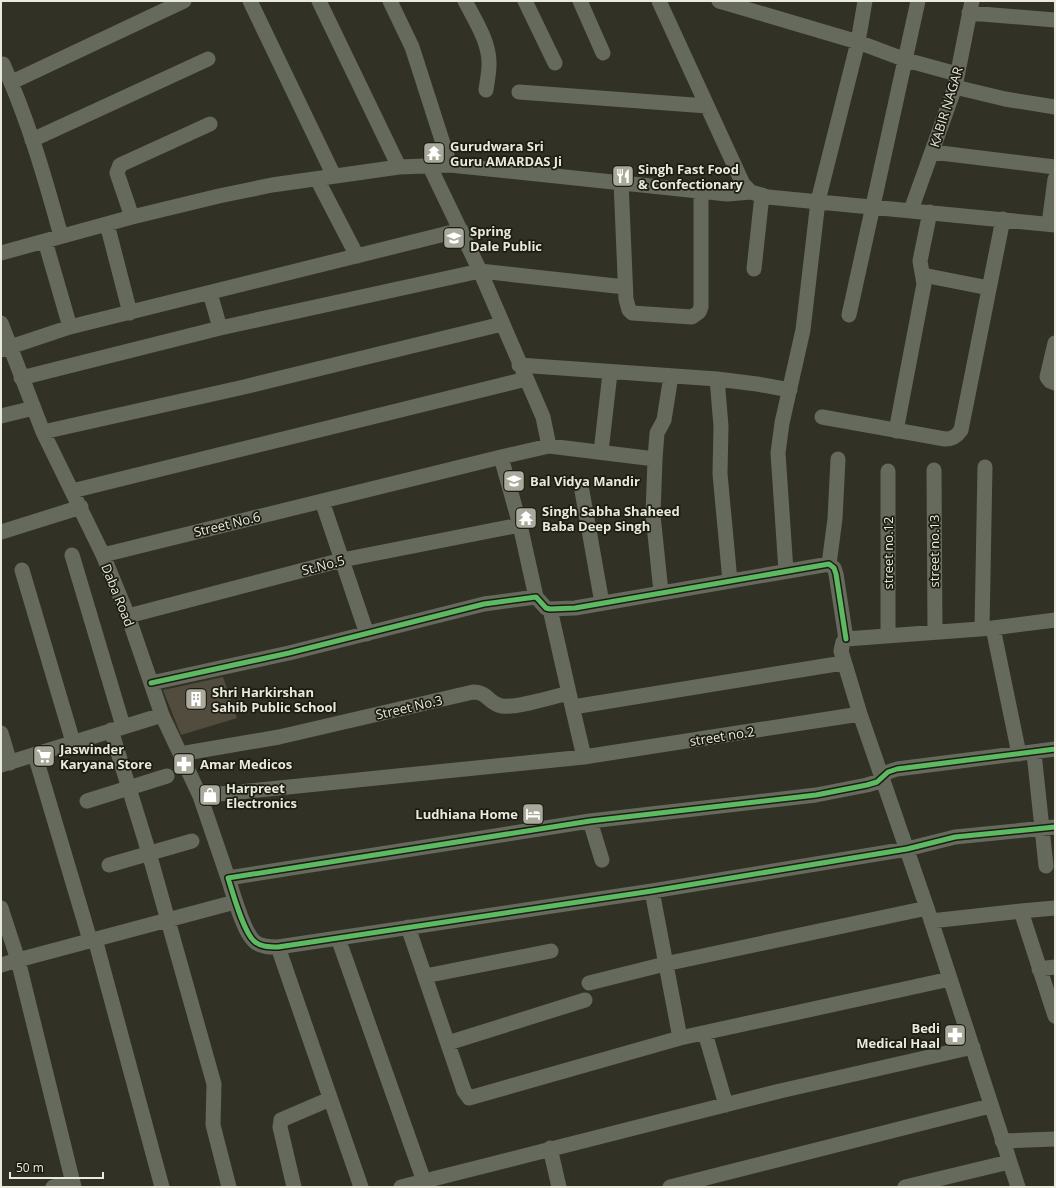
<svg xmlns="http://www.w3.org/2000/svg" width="1056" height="1188" viewBox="0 0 1056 1188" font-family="'Open Sans',sans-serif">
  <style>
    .building { fill: #514c3e }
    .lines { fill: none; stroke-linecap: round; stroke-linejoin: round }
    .minor { stroke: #656a5d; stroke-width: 15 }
    .cycleway-casing { stroke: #1d1d14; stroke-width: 8 }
    .cycleway { stroke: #5cba63; stroke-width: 5 }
    .labels { text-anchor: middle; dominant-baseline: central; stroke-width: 3.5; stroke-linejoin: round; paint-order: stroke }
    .street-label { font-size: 13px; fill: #e9e9dc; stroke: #1d1d14 }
    .poi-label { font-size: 13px; font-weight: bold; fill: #e9e9dc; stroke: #1d1d14; text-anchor: start }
  </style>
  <rect width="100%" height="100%" fill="#323126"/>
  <path class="building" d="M223,677L237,718L181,735L163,690Z"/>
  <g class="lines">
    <path class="minor" d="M250,1L334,176
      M319,1L399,167
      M390,1L412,47L450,165
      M465,1C475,20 490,43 489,65C489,73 487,82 486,90
      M525,1L555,63
      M580,1L603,53
      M659,1L743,184L751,192L768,197L1055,225
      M719,1L858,42L906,60L957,74
      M969,13L1055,20
      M3,64C28,119 45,178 61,236
      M12,82L184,1
      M955,87L1005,99L1055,107
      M519,92L707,106
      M32,140L208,59
      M932,152L1055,167
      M429,165L480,271L543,417L549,446L501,457
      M317,179L357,256
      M621,182L626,299L629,310L632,313L692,317L699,312L701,307V191
      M911,210L955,87L972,1
      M132,217L117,173L120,165L210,124
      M107,224L130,313
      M1049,224L1055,179
      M45,241L70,327
      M1,253L132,217L219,196L272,185L399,167L450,165L727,194L751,192
      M754,269L762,195
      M923,275L989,288
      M210,293L220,328
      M849,315L918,1
      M1,323L43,432L103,555L128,616L162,715L200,796L584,757L860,714
      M1055,343L1047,377L1050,381L1055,383
      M1,350L70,327L461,230
      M519,365L717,379L721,426L720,474L730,581
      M21,378L220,328L480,271L625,287
      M717,379L757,384L790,390
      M1,416L34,408
      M822,417L945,439C953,439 957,436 961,430L1003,219
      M896,431L924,284L920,261L930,212
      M43,432L244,387L502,324
      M549,446L655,459
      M601,452L610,373
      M934,470L935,631
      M888,471V635
      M72,491L526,379
      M582,491L602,603
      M322,501L367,634
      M1,532L81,507
      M72,555L123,726
      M103,555L501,457L520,525L536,597
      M829,564L835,519L838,459
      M22,570L73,742
      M786,571L778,453L782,423L803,330L818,201L858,42L865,1
      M661,592L653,515L655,459L657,433L664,420L671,376
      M550,609L569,693
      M128,616L342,560L520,525
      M982,628L985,467
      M993,628L1019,754
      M151,683L289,653L484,604L536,597L546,608L550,609L575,608L829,564L834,568L836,574L846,639
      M573,707L843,663
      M111,730L149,853L214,1084L213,1125L229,1187
      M1,733L10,763
      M1055,749L897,769L888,772L877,782L867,785L816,795L590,821L228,878C233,893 243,931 254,941C260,947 270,947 278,947L652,891L907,849L955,837L1055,827
      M1034,753L1046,866
      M180,754L279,737L473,692C488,692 489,704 502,706C518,708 552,697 569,693L584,757
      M35,755L90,940
      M1,765L162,715
      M200,796L228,878
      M87,801L167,776
      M590,821L602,860
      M109,865L192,841
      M652,891L680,1038
      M1,908L18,960L235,902
      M1055,908L1021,911L1055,1016
      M931,921L1021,911
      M408,927L464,1091L469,1098L680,1038L950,979
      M338,938L426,1187
      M95,939L162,1187
      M278,947L361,1187
      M1,965L18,960L74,1187
      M1039,969L1055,967
      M425,976L551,951
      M589,983L665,964L927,908
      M705,1033L726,1105
      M448,1043L585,1000
      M1002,1141L1055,1139
      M550,1148L559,1187
      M53,1187L73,1182
      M294,1187L280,1127L281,1120L330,1099
      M401,1187L780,1091L973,1047
      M670,1187L990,1106
      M905,1187L1009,1162
      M1018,1187L927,908L860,714L841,651L843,642L846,639L993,628L1055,620"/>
    <g class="cycleway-casing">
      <path id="cycleway" d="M151,683L289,653L484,604L536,597L546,608L550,609L575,608L829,564L834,568L836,574L846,639
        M1055,749L897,769L888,772L877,782L867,785L816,795L590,821L228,878C233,893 243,931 254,941C260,947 270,947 278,947L652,891L907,849L955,837L1055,827"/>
    </g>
    <use href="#cycleway" class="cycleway"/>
  </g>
  <defs>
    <g id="temple-square" transform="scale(1.15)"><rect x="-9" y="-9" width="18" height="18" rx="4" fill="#a9a99c" stroke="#1d1d14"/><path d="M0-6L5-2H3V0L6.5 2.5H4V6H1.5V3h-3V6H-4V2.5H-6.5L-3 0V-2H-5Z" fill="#fff"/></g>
    <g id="restaurant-square" transform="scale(1.15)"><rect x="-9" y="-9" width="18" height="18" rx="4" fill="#a9a99c" stroke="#1d1d14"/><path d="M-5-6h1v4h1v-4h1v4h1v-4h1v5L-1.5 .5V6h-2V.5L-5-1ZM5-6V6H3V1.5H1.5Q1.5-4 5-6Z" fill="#fff"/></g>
    <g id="school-square" transform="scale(1.15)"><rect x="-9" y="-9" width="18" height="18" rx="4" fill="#a9a99c" stroke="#1d1d14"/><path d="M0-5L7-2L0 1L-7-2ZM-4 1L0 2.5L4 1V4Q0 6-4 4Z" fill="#fff"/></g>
    <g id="building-square" transform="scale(1.15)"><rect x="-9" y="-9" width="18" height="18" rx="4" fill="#a9a99c" stroke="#1d1d14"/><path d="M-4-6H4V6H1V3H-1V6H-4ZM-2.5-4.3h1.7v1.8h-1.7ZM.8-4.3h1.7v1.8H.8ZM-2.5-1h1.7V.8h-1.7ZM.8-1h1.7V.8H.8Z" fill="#fff"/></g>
    <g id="supermarket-square" transform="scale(1.15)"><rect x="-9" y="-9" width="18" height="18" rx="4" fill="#a9a99c" stroke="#1d1d14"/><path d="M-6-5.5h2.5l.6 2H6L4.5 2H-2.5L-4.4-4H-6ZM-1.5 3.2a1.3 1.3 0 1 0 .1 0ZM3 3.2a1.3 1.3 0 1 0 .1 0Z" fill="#fff"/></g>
    <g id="pharmacy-square" transform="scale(1.15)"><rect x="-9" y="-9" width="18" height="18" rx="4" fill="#a9a99c" stroke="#1d1d14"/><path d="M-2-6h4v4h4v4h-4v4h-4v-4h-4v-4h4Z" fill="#fff"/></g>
    <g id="shop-square" transform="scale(1.15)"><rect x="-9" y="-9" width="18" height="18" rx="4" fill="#a9a99c" stroke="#1d1d14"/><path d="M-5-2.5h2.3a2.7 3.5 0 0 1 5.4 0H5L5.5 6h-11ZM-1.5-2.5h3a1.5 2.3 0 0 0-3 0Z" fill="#fff"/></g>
    <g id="hotel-square" transform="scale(1.15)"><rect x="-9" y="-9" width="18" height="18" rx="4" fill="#a9a99c" stroke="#1d1d14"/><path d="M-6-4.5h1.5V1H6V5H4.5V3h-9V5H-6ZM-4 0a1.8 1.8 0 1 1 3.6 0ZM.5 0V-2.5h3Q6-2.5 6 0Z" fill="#fff"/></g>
  </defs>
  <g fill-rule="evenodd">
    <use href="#temple-square" x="434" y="153"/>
    <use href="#restaurant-square" x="623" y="176"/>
    <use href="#school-square" x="454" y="238"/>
    <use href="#school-square" x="514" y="481"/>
    <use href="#temple-square" x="526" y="518"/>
    <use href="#building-square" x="196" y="699"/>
    <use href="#supermarket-square" x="44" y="756"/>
    <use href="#pharmacy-square" x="184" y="764"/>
    <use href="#shop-square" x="210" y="795"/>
    <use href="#hotel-square" x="533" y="814"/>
    <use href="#pharmacy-square" x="955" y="1035"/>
  </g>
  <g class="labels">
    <g class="street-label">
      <text transform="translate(946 107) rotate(-73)">KABIR NAGAR</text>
      <text transform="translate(227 524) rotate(-14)">Street No.6</text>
      <text transform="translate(934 551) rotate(-90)">street no.13</text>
      <text transform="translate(888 553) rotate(-90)">street no.12</text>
      <text transform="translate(323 565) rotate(-14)">St.No.5</text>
      <text transform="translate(118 595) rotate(68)">Daba Road</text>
      <text transform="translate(409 707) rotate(-13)">Street No.3</text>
      <text transform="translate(722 736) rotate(-9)">street no.2</text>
    </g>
    <g class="poi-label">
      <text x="450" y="146">Gurudwara Sri<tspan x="450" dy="15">Guru AMARDAS Ji</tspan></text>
      <text x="638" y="169">Singh Fast Food<tspan x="638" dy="15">&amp; Confectionary</tspan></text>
      <text x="470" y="231">Spring<tspan x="470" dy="15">Dale Public</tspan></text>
      <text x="530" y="481">Bal Vidya Mandir</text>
      <text x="542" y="511">Singh Sabha Shaheed<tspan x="542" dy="15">Baba Deep Singh</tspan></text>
      <text x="212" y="692">Shri Harkirshan<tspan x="212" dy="15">Sahib Public School</tspan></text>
      <text x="60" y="749">Jaswinder<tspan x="60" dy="15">Karyana Store</tspan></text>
      <text x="200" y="764">Amar Medicos</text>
      <text x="226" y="788">Harpreet<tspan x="226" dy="15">Electronics</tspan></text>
      <text x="518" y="814" text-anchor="end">Ludhiana Home</text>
      <text x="940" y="1028" text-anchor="end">Bedi<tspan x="940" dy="15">Medical Haal</tspan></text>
    </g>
  </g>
  <rect width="1056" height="1188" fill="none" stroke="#e9e9dc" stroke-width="4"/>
  <path d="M10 1172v6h93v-6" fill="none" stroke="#e9e9dc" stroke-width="2"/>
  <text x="16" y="1172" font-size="12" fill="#e9e9dc" stroke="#1d1d14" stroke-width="3" paint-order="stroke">50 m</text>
</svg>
